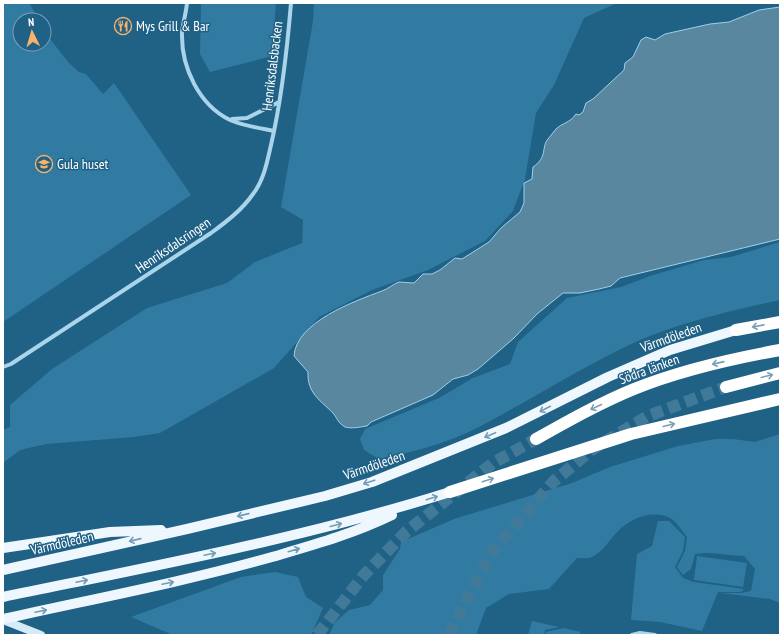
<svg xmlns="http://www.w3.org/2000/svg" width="783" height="638" viewBox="0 0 783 638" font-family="'PT Sans Narrow',sans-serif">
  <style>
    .green { fill: #317ba3 }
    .water { fill: #5987a0; stroke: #9ed1eb }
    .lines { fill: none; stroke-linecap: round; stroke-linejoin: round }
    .highway-tunnel { stroke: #417998; stroke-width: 12; stroke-dasharray: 12 6; stroke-linecap: butt }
    .street { stroke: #aad4ea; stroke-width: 4 }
    .secondary { stroke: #d5ebf8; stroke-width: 8 }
    .primary { stroke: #eef7fe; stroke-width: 10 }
    .highway { stroke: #fff; stroke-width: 12 }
    .oneway { stroke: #79a0b6 }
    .oneway2 { stroke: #729db6 }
    .labels { text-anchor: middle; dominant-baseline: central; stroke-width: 3; stroke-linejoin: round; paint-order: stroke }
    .poi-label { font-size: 14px; fill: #fff; stroke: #206186; text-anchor: start }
    .street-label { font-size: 14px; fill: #fff; stroke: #206186 }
  </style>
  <rect width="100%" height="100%" fill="#206186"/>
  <path class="green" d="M3,3H29L39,20H20V44H44V31L68,62L79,72L86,74L103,94L114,83L191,195L3,322Z
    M201,3H276L272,56L210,72L200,54Z
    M314,3H617L584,18L554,85L536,113L525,179L513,211L485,241L428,270L372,290L319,317L274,368L160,433L134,437L46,444L20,450L3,463V430L10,427V405L52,369L147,308L227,283L255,262L302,243L303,220L281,207L313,21Z
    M780,242V300C733,310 685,321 640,340C584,365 530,401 475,429C445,444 412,452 379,459L364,450L360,439L365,429L439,398L473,378L510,364L518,342L567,298L621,287L650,276L704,260L731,257Z
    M780,434V603L770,599L720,593H741L751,591L755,569L744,556C728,556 711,551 695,554L691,569L683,575L677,567L685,551L687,537C681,530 675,518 665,516C648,511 630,519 618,531C609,540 604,551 592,557C588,559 582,558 577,558L549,589L509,594L486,608L476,635H329L335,622L349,610L370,605L383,590V575L400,549L401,542L454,519L572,483L610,467L678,446L715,439H733L755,442Z
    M658,521H669L685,537L683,551L675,567L683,578L694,582L744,589L741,592H718L702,631L660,622L631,620L637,554L652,546Z
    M697,556L747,563L743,587L694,580Z
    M275,572L298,577L306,597L323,608L311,635H173L131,617L241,577Z
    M532,621L559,627L545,630L544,635H528Z
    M564,628L581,632L579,635H546V632Z"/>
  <path class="water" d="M780,7V239L620,278L611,286L599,289L580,293H563L537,314L514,338L478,369L468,375L453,379L433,395L371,422L367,426C360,427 351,429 345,427C338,423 337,418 333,413C320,400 307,393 308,372L294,356C296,322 355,301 382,291C388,289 393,284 399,282C403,282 409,283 414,283L423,274H432L440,270L455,258L462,259L489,242L501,228L520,212L524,203V183L532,179L533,167C548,157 541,147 548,139C551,136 553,132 556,129C562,123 570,123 576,114L579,115L583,112L586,103L593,99L624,70L625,63L633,57L641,40L646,37L655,40L665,34L710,24L729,22L759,10Z"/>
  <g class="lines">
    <path class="highway-tunnel" d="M317,635L364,575L406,532L493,463L536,439
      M449,635L492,552L554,481L593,449L648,416L726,387"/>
    <path class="street" d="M187,3C186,13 183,23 182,33C181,67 199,105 230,120C244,126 259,128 274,131
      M232,119L247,118L279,102
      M3,367L11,364L211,233C226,222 242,210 253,194C264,180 267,162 271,145C282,98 287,51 291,3
      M632,635L640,633L655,635"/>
    <path class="secondary" d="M3,620L41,635"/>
    <path class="primary" d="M3,548L110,532L161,530
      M3,570L187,529L325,496L372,482L506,428L608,377L670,350L736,330
      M3,597C153,566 304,538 450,492
      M3,619C93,599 183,582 272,557C313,545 353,534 392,515"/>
    <path class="highway" d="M736,330L780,322
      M726,387L780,373
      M536,439C568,421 600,403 634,389C681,370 730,359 780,350
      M450,492L631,434L780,399"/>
  </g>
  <defs><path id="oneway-shaft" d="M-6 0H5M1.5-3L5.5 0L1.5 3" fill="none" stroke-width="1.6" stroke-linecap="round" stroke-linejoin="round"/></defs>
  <g class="oneway">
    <use href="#oneway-shaft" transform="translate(758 326) rotate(169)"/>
    <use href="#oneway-shaft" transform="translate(718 363) rotate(167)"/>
    <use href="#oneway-shaft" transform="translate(767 376) rotate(-14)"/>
    <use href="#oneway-shaft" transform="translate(596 407) rotate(155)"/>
    <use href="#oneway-shaft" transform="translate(669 425) rotate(-14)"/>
    <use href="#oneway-shaft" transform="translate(488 480) rotate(-18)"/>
  </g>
  <g class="oneway2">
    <use href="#oneway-shaft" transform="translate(545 409) rotate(153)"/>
    <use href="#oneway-shaft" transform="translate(490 435) rotate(157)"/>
    <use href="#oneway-shaft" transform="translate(369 482) rotate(162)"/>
    <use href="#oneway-shaft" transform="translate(432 498) rotate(-17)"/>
    <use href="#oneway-shaft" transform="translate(243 515) rotate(167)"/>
    <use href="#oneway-shaft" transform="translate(336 525) rotate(-15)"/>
    <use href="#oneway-shaft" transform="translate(135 540) rotate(167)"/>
    <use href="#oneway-shaft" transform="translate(294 550) rotate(-16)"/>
    <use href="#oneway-shaft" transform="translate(210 554) rotate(-12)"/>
    <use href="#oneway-shaft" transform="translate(82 581) rotate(-12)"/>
    <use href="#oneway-shaft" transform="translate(168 583) rotate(-12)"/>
    <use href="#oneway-shaft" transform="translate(41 611) rotate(-12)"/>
  </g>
  <defs>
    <g id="restaurant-ring" transform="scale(0.9)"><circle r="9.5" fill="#206186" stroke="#f7b26b" stroke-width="1.5"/><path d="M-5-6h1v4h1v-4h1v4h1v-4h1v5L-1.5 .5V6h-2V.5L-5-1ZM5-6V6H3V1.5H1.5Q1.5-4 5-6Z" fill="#f7b26b"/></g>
    <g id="school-ring" transform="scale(0.9)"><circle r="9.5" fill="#206186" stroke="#f7b26b" stroke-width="1.5"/><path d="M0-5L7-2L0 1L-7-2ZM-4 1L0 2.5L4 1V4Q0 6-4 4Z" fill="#f7b26b"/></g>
  </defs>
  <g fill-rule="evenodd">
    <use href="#restaurant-ring" x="123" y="26"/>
    <use href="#school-ring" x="44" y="164"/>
  </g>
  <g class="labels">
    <g class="poi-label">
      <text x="136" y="26">Mys Grill &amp; Bar</text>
      <text x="57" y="164">Gula huset</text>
    </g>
    <g class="street-label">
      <text transform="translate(272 66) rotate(-83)">Henriksdalsbacken</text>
      <text transform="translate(173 245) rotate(-34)">Henriksdalsringen</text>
      <text transform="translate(671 337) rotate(-20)">Värmdöleden</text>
      <text transform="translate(649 369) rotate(-20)">Södra länken</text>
      <text transform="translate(374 465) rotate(-19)">Värmdöleden</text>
      <text transform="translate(62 543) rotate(-13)">Värmdöleden</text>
    </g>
  </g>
  <rect width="783" height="638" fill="none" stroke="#ffffff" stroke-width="8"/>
  <g transform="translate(32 32) rotate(355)"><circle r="19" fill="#206186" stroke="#79a0b6"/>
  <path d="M0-3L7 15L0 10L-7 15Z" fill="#f7b26b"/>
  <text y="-6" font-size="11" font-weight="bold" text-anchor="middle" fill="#ffffff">N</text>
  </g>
</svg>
